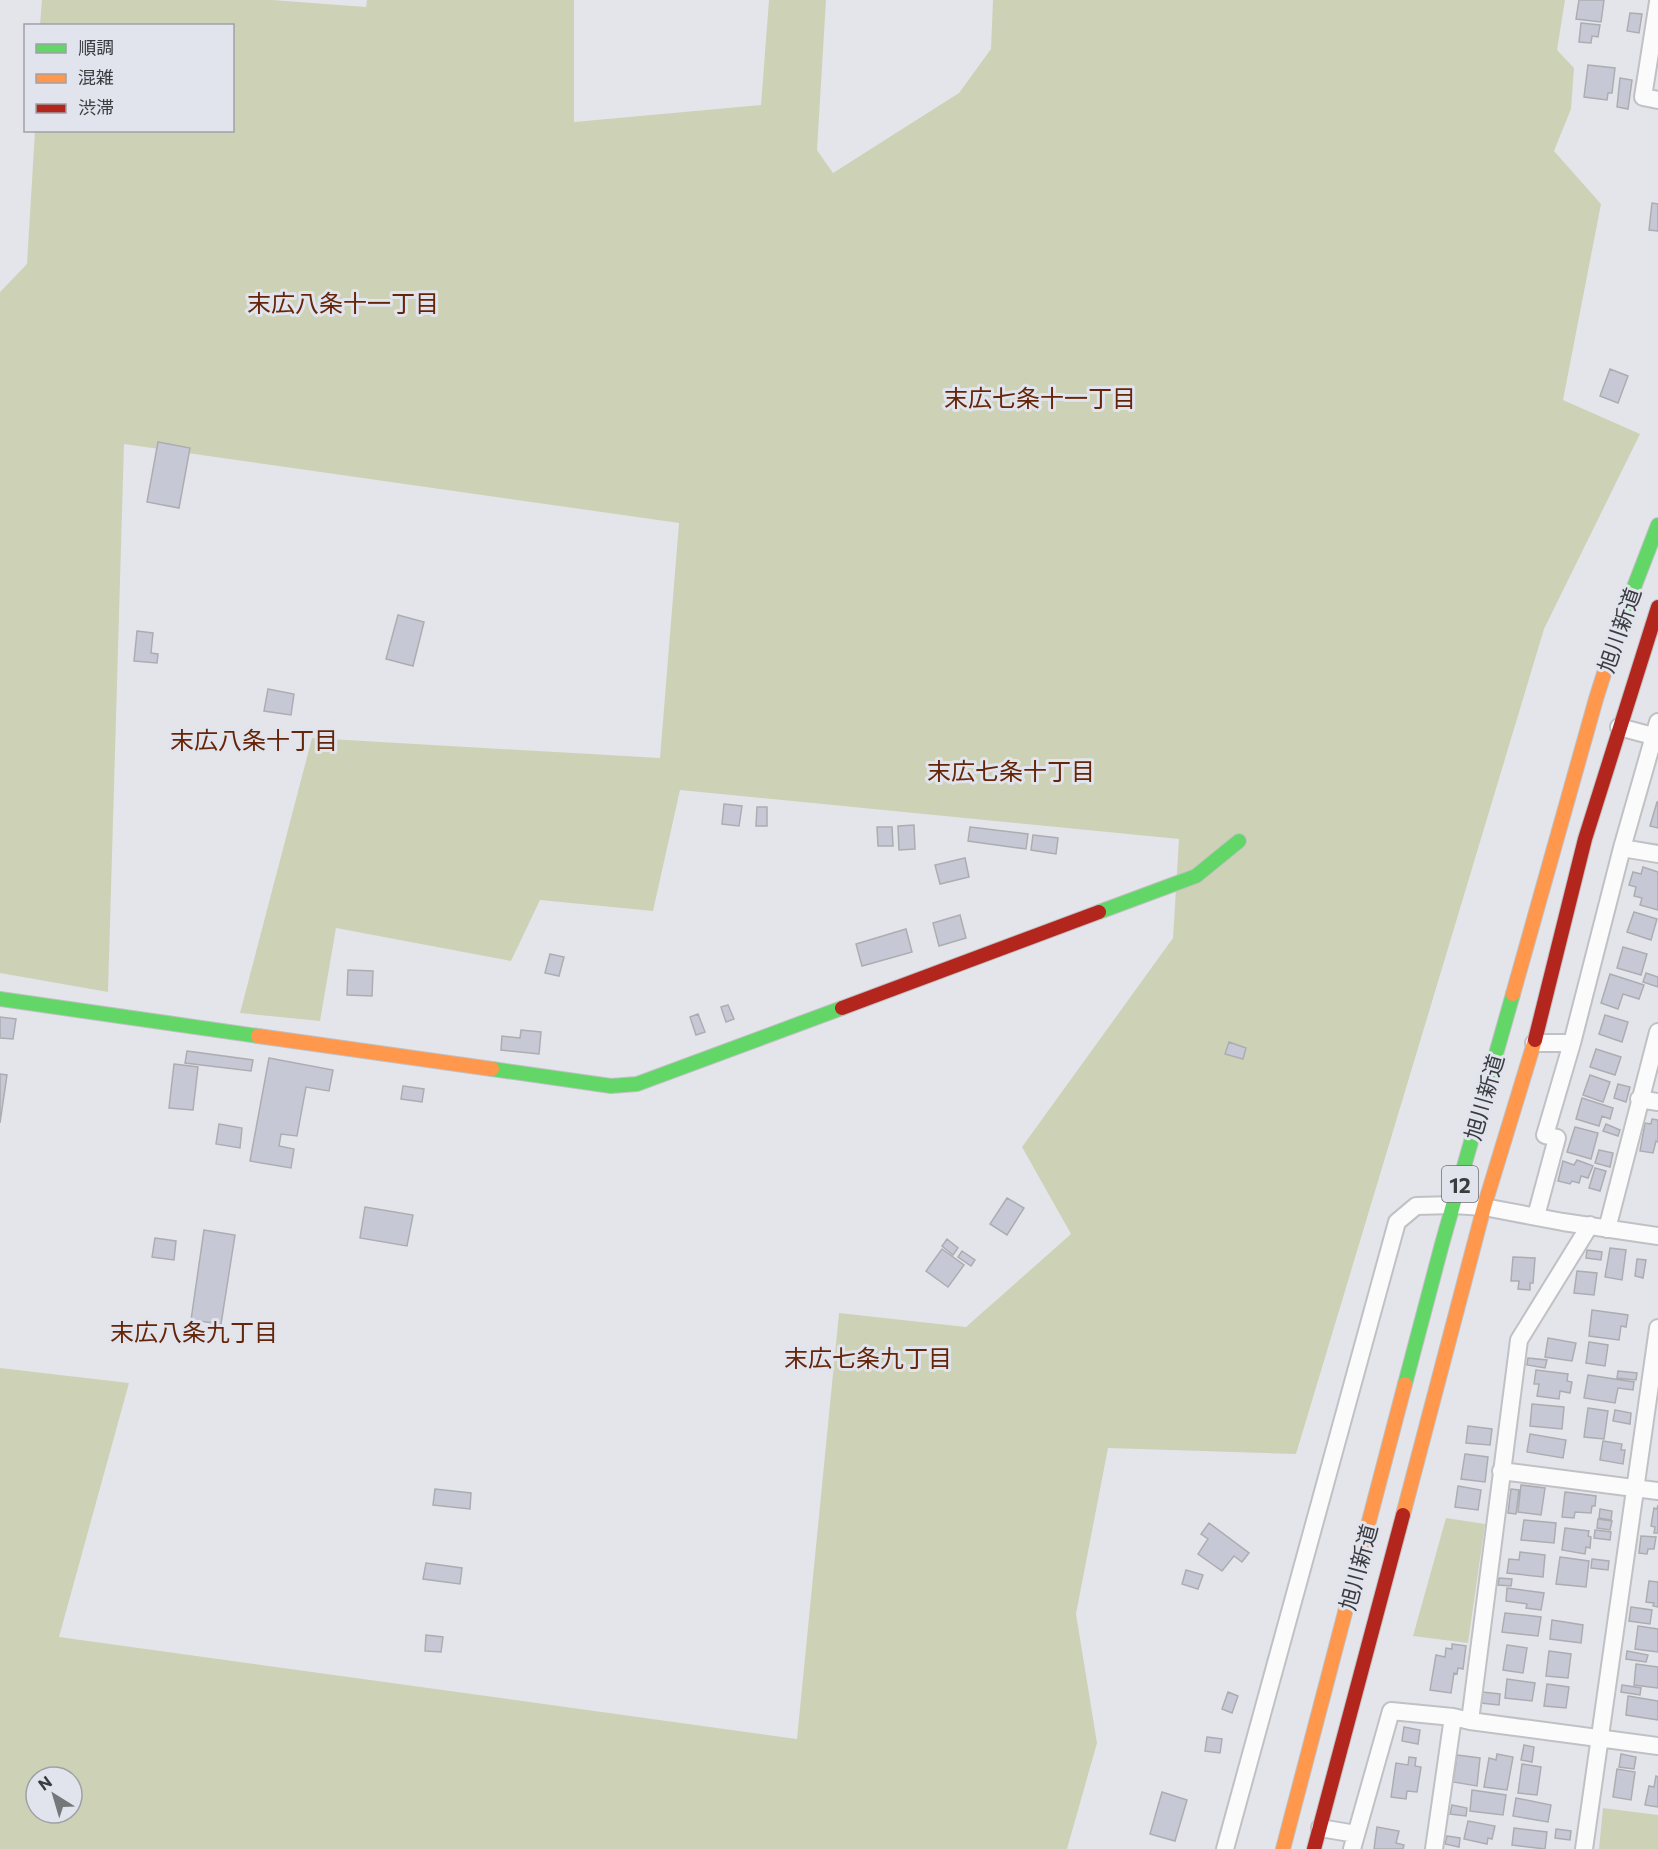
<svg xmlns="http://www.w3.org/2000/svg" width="1658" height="1849" viewBox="0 0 1658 1849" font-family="Commissioner,'Noto Sans JP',sans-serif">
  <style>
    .green { fill: #cdd2b7; fill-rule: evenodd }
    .building { fill: #c7c8d5; stroke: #acadb1; stroke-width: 1.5 }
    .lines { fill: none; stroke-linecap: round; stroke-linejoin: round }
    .street-casing { stroke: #c0c1c4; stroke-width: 20 }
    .fast-casing { stroke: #c0c1c4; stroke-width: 16 }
    .slow-casing { stroke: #c0c1c4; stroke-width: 16 }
    .jam-casing { stroke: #c0c1c4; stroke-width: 16 }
    .street { stroke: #fbfbfc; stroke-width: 16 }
    .fast { stroke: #63d668; stroke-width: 14 }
    .slow { stroke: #ff974d; stroke-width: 14 }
    .jam { stroke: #b3261e; stroke-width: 14 }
    .labels { text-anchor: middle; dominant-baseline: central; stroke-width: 6; stroke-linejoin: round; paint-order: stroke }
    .shield { fill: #e1e4ed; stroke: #6d6e73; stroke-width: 1.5 }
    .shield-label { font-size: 21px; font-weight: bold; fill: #3b3c3f }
    .street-label { font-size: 22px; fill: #3b3c3f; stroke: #e1e4ed }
    .neighbourhood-label { font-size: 24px; fill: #652508; stroke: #e1e4ed }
  </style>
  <rect width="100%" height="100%" fill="#e4e5ea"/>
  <path class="green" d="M42,0H272L366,7L367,0H574V122L761,105L769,0H826L817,150L833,173L959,93L991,49L993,0H1565L1557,50L1574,68L1571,109L1554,151L1601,204L1563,400L1640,434L1544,629L1296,1454L1108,1448L1076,1614L1097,1743L1067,1849H0V1368L129,1383L59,1637L797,1739L839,1313L966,1327L1071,1234L1022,1147L1173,938L1179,839L680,790L653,911L540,900L511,961L336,928L320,1021L240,1013L312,738L660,758L679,523L124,444L108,992L0,973V292L27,264L35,131L232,130V26L40,25ZM36,1777H72V1813H36Z
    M1446,1518L1485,1524L1468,1643L1413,1636Z
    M1603,1808L1658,1815V1849H1599Z"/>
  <path class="building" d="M1579,0H1604L1601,22L1576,19Z
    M1630,13L1642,14L1639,33L1627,31Z
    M1581,23L1600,25L1598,37L1592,36L1591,43L1579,42Z
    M1588,65L1615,68L1612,93H1608L1607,100L1584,97Z
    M1620,78L1632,80L1628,109L1617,107Z
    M1652,203L1658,204V231L1649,230Z
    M1610,369L1628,376L1618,403L1600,396Z
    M158,442L190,448L179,508L147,502Z
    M398,615L424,622L413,666L386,659Z
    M137,631L153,633L151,653L158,654L157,663L134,661Z
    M268,689L294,694L291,715L264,711Z
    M1657,802H1658V828L1650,826Z
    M724,804L742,806L739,826L722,824Z
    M757,807H767V826H756Z
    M914,825L915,849L899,850L898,826Z
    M877,827H892L893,846H878Z
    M970,827L1028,834L1026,849L968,841Z
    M1033,835L1058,838L1056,854L1031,850Z
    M965,858L969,877L940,884L935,865Z
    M1643,867L1658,872V910L1640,905L1642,898L1634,896L1636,887L1629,885L1633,872L1641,874Z
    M1634,912L1657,919L1651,940L1627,932Z
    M960,915L966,938L939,946L933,923Z
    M906,929L912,952L862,966L856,944Z
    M1623,947L1647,954L1641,975L1617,968Z
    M550,954L564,957L559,976L545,973Z
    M348,970L373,971L372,996L347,995Z
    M1646,973L1658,977V987L1643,982Z
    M1610,974L1644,985L1639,999L1623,994L1618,1009L1601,1003Z
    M728,1005L734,1019L726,1022L721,1007Z
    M698,1014L705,1032L696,1035L690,1017Z
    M1605,1015L1628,1022L1622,1042L1599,1034Z
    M0,1017L16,1019L13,1039L0,1038Z
    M521,1030L541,1032L539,1054L501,1050L502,1036L520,1038Z
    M1229,1042L1246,1048L1243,1059L1225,1054Z
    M1596,1049L1621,1057L1615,1075L1590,1067Z
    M187,1051L253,1060L251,1071L185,1063Z
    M269,1058L333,1070L329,1091L306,1087L297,1136L281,1134L279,1146L294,1149L291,1168L250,1161Z
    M174,1064L198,1067L193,1110L169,1108Z
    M0,1074L7,1075L0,1123Z
    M1590,1075L1610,1082L1603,1102L1583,1095Z
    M1618,1084L1630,1087L1626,1102L1614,1098Z
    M403,1086L424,1089L422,1102L401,1099Z
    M1582,1098L1613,1108L1610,1119L1602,1116L1599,1126L1576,1119Z
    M1652,1119L1658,1120V1142L1656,1141L1653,1153L1640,1151L1645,1123L1651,1124Z
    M219,1124L242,1128L240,1148L216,1144Z
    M1606,1124L1620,1130L1618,1136L1603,1131Z
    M1575,1127L1598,1133L1591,1159L1567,1152Z
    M1599,1150L1613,1153L1610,1167L1595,1163Z
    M1577,1160L1593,1166L1588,1178L1581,1176L1579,1183L1572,1181L1570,1184L1558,1181L1563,1161L1574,1165Z
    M1595,1168L1606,1171L1600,1191L1589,1188Z
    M1007,1198L1024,1208L1007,1235L990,1224Z
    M365,1207L413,1215L407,1246L360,1238Z
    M204,1230L235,1235L221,1324L191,1320Z
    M155,1238L176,1241L174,1260L152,1257Z
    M947,1239L958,1248L953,1255L942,1246Z
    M1610,1248L1626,1250L1622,1280L1605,1277Z
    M942,1249L964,1265L948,1287L926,1271Z
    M1587,1250L1602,1252L1601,1260L1586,1258Z
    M962,1251L975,1260L971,1266L958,1257Z
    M1513,1257L1535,1258L1533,1283H1530V1290L1518,1289L1519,1281H1511Z
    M1637,1259L1646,1260L1643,1278L1635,1276Z
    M1577,1271L1597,1273L1594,1295L1574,1293Z
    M1592,1310L1628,1315L1626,1327L1621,1326L1619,1340L1589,1336Z
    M1548,1338L1576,1343L1572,1361L1545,1357Z
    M1589,1342L1608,1345L1605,1366L1586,1363Z
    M1528,1358L1547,1360L1545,1368L1527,1365Z
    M1536,1370L1568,1374L1567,1381L1572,1382L1570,1393L1560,1391L1559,1399L1537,1396L1539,1384H1534Z
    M1618,1371L1637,1373L1636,1380L1617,1378Z
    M1588,1375L1634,1382L1633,1390L1618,1388L1615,1403L1584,1398Z
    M1532,1404L1564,1407L1562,1429L1530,1426Z
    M1588,1408L1608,1411L1604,1439L1584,1437Z
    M1615,1410L1631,1413L1630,1424L1613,1421Z
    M1468,1426L1492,1429L1490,1445L1466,1443Z
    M1530,1434L1566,1440L1563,1458L1527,1452Z
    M1603,1441L1622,1444L1621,1450H1625L1623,1464L1600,1460Z
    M1465,1454L1488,1457L1485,1482L1461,1479Z
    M1521,1485L1545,1488L1541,1515L1518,1512Z
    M1458,1486L1481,1490L1478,1510L1455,1507Z
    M435,1489L471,1493L470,1509L433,1505Z
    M1511,1489L1519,1490L1516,1514L1508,1513Z
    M1565,1492L1596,1496L1595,1506H1592L1591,1513L1575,1512L1574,1518L1562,1517Z
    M1658,1505V1533H1654L1655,1527L1651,1526L1654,1508L1657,1509Z
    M1600,1509L1612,1511L1611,1520L1599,1518Z
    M1598,1519L1612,1521L1610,1530L1597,1528Z
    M1524,1520L1556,1523L1554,1543L1521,1540Z
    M1209,1523L1249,1553L1242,1562L1234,1556L1222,1571L1198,1554L1208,1539L1201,1534Z
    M1565,1528L1589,1531L1588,1536L1591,1537L1590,1548L1586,1547L1585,1554L1562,1550Z
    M1595,1530L1611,1532L1610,1540L1594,1538Z
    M1641,1536L1656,1537L1654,1549H1648L1647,1554L1639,1553Z
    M1520,1552L1545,1555L1543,1577L1507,1573L1509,1559L1519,1560Z
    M1560,1557L1589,1561L1586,1587L1556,1584Z
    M1592,1559L1609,1561L1608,1570L1591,1568Z
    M426,1563L462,1568L460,1584L423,1579Z
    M1186,1570L1203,1575L1198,1589L1182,1584Z
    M1499,1578L1512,1579L1511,1586L1498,1585Z
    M1649,1581L1658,1582V1607L1653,1606L1654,1603L1646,1602Z
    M1507,1588L1544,1593L1541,1610L1526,1608L1527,1604L1506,1601Z
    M1631,1607L1652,1610L1650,1624L1629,1621Z
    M1505,1613L1541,1617L1538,1636L1502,1632Z
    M1552,1620L1583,1625L1581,1643L1550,1639Z
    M1638,1626L1658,1629V1652L1635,1649Z
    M426,1635L443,1637L441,1652L425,1651Z
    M1452,1644L1466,1646L1463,1669L1458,1668L1457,1674L1454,1673L1451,1693L1430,1690L1436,1655L1445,1657L1446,1648L1452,1649Z
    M1507,1645L1527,1648L1523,1673L1503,1670Z
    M1549,1651L1571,1654L1568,1678L1546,1676Z
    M1627,1651L1648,1655L1646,1662L1626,1659Z
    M1636,1664L1658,1667V1688L1634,1685Z
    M1507,1679L1535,1683L1532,1701L1505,1698Z
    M1547,1684L1569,1687L1566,1708L1544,1706Z
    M1622,1685L1641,1688L1640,1695L1621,1692Z
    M1228,1692L1238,1696L1232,1713L1222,1709Z
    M1482,1692L1500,1694L1499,1705L1481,1703Z
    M1628,1696L1658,1701V1720L1626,1715Z
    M1404,1727L1420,1730L1418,1744L1402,1741Z
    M1207,1737L1222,1739L1220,1753L1205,1751Z
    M1524,1745L1534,1747L1532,1762L1521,1760Z
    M1497,1754L1513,1757L1507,1790L1484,1787L1489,1758L1496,1760Z
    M1621,1754L1636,1757L1634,1769L1619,1767Z
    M1457,1755L1480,1758L1477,1786L1453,1782Z
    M1409,1757L1416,1758L1415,1766L1421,1767L1417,1792L1407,1791L1406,1799L1391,1797L1396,1763L1408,1765Z
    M1522,1764L1541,1767L1537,1795L1518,1793Z
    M1617,1769L1635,1772L1631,1800L1613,1797Z
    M1656,1776L1658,1777V1807L1645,1805L1649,1786L1654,1787Z
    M1472,1790L1506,1795L1503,1815L1470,1811Z
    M1162,1792L1187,1800L1175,1841L1150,1834Z
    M1516,1798L1551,1805L1548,1822L1513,1816Z
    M1452,1805L1467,1808L1466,1816L1450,1814Z
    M1468,1821L1495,1826L1492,1839L1488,1838L1487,1844L1464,1839Z
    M1377,1827L1399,1831L1396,1843L1404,1845L1403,1849H1374Z
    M1514,1828L1547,1832L1545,1849L1512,1845Z
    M1556,1829L1571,1831L1570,1840L1555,1838Z
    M1447,1836L1460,1838L1459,1847L1445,1844Z"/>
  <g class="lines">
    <g class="street-casing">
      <path id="street" d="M1658,2L1643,97L1658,100
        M1619,727L1653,736
        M1622,848L1658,854
        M1534,1043H1572
        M1639,1099L1658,1102
        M1536,1216L1557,1138L1545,1135L1572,1043L1622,848L1658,722
        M1607,1229L1658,1032
        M1501,1471L1658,1491
        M1470,1721L1519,1340L1590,1225
        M1320,1828L1356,1834
        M1225,1849L1397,1222L1416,1206L1454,1205L1484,1207L1563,1222L1658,1236
        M1352,1849L1391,1711L1453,1717L1470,1721L1658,1746
        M1434,1849L1453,1717
        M1584,1849L1658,1328"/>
    </g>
    <g class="fast-casing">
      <path id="fast" d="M1619,626L1658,525
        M1099,912L1196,876L1239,841
        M0,999L258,1036
        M492,1069L611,1086L637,1084L842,1008
        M1405,1384L1442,1244L1513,994"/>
    </g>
    <g class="slow-casing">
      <path id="slow" d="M1513,994L1596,699L1619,626
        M258,1036L492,1069
        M1403,1515L1484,1207L1535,1040
        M1283,1849L1405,1384"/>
    </g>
    <g class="jam-casing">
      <path id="jam" d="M842,1008L1099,912
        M1535,1040L1585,839L1658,607
        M1314,1849L1403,1515"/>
    </g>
    <use href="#street" class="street"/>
    <use href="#fast" class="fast"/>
    <use href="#slow" class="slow"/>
    <use href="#jam" class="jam"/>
  </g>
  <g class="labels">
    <rect class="shield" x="1442" y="1166" width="36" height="36" rx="4.5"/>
    <g class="shield-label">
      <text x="1460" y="1184">12</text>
    </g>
    <g class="street-label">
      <text transform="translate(1619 630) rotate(-71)">旭川新道</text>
      <text transform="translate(1484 1097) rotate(-74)">旭川新道</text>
      <text transform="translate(1358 1567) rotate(-75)">旭川新道</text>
    </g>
    <g class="neighbourhood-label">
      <text x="343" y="302">末広八条十一丁目</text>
      <text x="1040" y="397">末広七条十一丁目</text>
      <text x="254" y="739">末広八条十丁目</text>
      <text x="1011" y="770">末広七条十丁目</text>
      <text x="194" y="1331">末広八条九丁目</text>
      <text x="868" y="1357">末広七条九丁目</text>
    </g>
  </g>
  <rect x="24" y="24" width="210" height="108" fill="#e1e4ed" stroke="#9fa1a7" stroke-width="1.5"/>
  <rect x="36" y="44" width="30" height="9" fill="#63d668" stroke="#9fa1a7" stroke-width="1.5"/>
  <text x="78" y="54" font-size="18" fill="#3b3c3f">順調</text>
  <rect x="36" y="74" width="30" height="9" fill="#ff974d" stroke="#9fa1a7" stroke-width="1.5"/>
  <text x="78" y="84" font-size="18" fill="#3b3c3f">混雑</text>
  <rect x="36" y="104" width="30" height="9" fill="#b3261e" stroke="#9fa1a7" stroke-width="1.5"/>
  <text x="78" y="114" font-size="18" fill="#3b3c3f">渋滞</text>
  <g transform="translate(54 1795) rotate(323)"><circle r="28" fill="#e1e4ed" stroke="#9fa1a7" stroke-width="1.5"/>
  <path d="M0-4.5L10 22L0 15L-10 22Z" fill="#76777b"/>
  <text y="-9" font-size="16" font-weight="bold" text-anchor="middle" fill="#3b3c3f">N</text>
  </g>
</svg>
